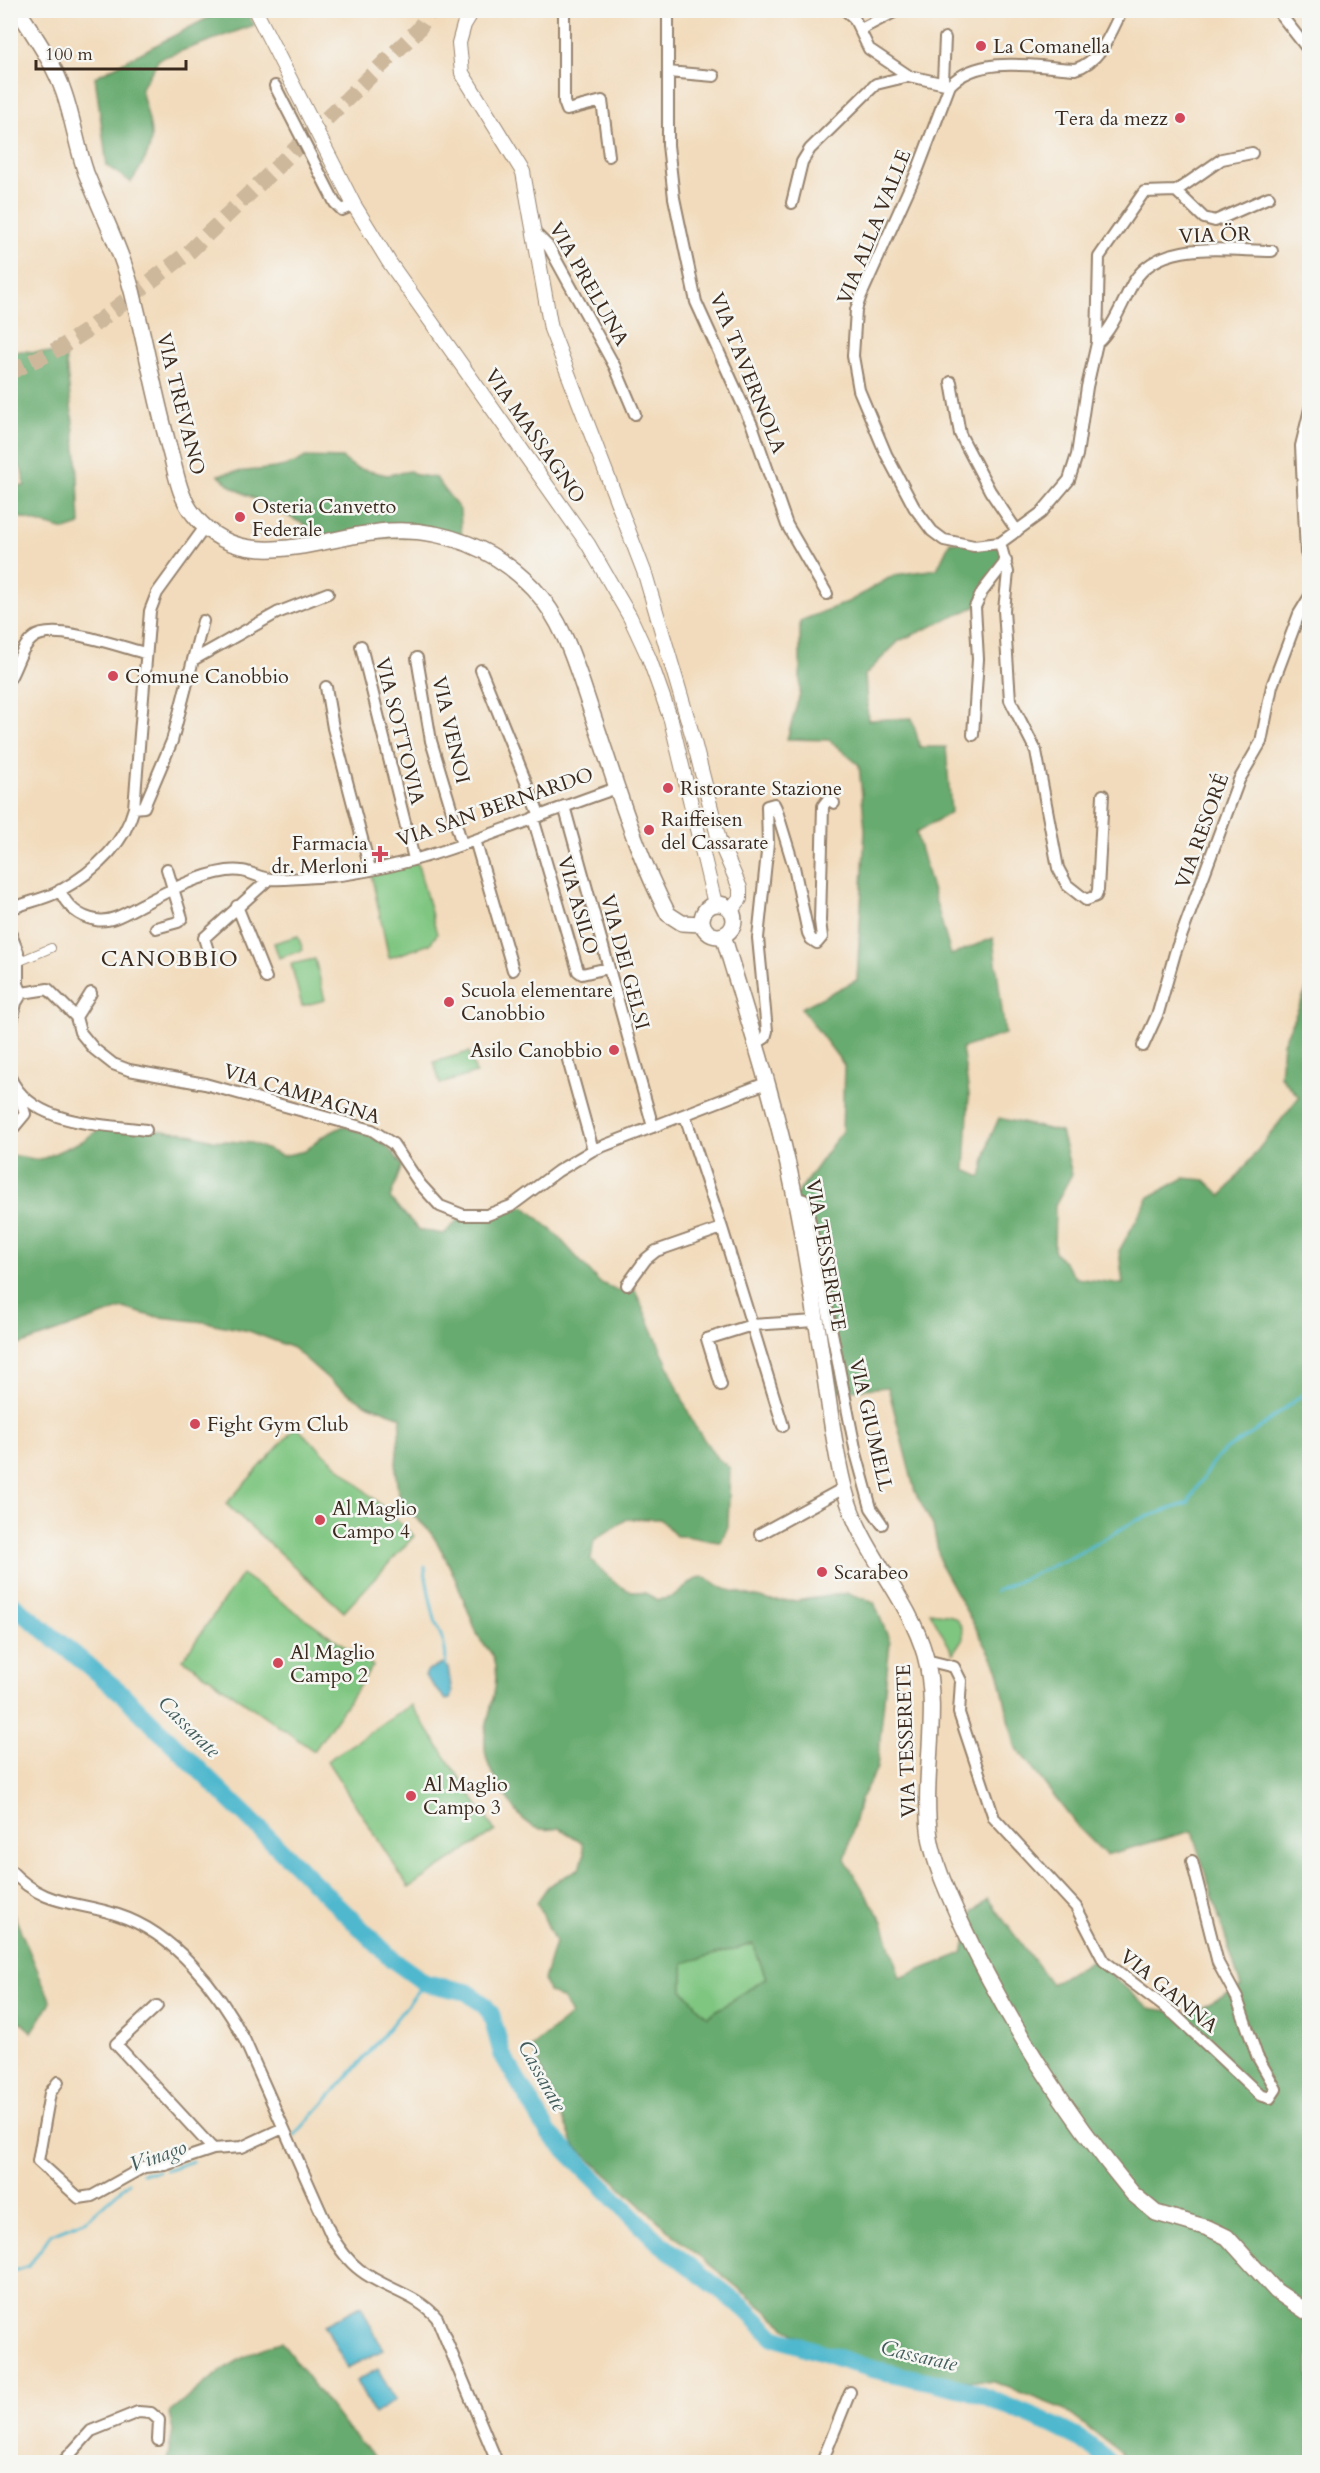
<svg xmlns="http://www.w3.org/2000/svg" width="1320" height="2473" viewBox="0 0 1320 2473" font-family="Cardo,serif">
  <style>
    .green { fill: #7fc681; stroke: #5d7850; stroke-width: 1.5 }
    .forest { fill: #67ab6f; stroke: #516a46; stroke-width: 1.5; fill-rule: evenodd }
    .water { fill: #50b8ce; stroke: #467176; stroke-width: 1.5 }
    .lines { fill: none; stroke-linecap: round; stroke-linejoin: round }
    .stream { stroke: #50b8ce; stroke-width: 3 }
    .river { stroke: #50b8ce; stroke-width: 18 }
    .trunk-tunnel { stroke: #cdb89c; stroke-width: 16; stroke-dasharray: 16 8; stroke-linecap: butt }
    .pedestrian-casing { stroke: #96826d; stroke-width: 10 }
    .minor-casing { stroke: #96826d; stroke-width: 14 }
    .tertiary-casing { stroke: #96826d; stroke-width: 16 }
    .secondary-casing { stroke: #96826d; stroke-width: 18 }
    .pedestrian { stroke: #fff; stroke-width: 8 }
    .minor { stroke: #fff; stroke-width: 10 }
    .tertiary { stroke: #fff; stroke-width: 14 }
    .secondary { stroke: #fff; stroke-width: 15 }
    .poi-dot { fill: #d1495b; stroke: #f6f6f2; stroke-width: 2 }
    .labels { text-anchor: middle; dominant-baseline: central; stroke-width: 5; stroke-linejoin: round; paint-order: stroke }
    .poi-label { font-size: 20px; fill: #3b2a1e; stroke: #f6f6f2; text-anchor: start }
    .street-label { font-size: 20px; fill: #3b2a1e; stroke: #f6f6f2 }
    .water-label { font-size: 21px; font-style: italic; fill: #425c5c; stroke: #f6f6f2 }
    .quarter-label { font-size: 22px; letter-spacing: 1.5px; fill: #3b2a1e; stroke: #f6f6f2 }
  </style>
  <rect width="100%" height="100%" fill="#f6f6f2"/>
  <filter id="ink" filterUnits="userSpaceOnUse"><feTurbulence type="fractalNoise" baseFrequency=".0167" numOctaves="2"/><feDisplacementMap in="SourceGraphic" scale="12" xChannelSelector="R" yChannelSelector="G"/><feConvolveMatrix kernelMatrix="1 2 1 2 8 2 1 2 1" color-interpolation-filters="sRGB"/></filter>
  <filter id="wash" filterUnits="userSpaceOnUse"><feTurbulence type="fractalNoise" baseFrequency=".008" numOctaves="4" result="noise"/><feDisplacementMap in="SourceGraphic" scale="24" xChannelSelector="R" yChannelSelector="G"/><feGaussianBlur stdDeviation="1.35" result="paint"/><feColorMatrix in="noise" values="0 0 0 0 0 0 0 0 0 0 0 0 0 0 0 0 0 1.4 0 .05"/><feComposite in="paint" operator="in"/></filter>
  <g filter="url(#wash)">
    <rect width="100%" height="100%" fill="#f2dbbc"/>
    <path class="green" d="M416,858L437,934L430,944L389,958L370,869Z
      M298,936L303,950L279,958L274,943Z
      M315,959L325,1000L302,1006L291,964Z
      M469,1052L476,1073L440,1084L434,1062Z
      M296,1427L414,1536L344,1612L226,1504Z
      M242,1574L373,1666L314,1751L183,1659Z
      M930,1612C948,1614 964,1615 963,1638L953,1653Z
      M411,1705L495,1831L409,1888L327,1761Z
      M753,1944L766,1978L707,2017L683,1990V1962Z"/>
    <path class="forest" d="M221,11H246L254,25L159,59L141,89C152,135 160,141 131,182L107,166L95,77Z
      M23,351L65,354L77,457L80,525L65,530L11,515V485L25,486L22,471L11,448V352Z
      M305,457L342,458L356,468L387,475L410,471L417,475L436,478L460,510L462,541L440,535L334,540L232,487L218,475C245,468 283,473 305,457Z
      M950,542L1000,543L1006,561L975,607L899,641L865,675L868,720L912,718L920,747H946L951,812L916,833L951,955L993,938L1005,1034L962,1048L969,1094L965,1170L981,1177L990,1138L999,1118L1061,1132L1072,1174L1055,1205L1054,1250L1076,1278L1123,1284L1119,1251L1149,1197L1184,1178L1205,1180L1222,1196L1299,1097L1280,1076L1283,1043L1309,984V2462H1122L1121,2452L1063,2409L994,2382L952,2380L850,2359L796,2335L677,2238L574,2145L532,2047L571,2015L563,1999L548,1992L544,1980L555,1942L537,1902L548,1886L580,1868L584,1855L582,1842L559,1828C537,1833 526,1826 514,1808C503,1792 490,1775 486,1756C479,1722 504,1691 493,1658C491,1649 481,1644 478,1636C464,1602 453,1567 433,1536C423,1521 405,1513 399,1494C392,1470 399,1442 401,1417L364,1403L334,1384L293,1348L249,1331L204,1322L151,1316L123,1308L11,1348V1155L40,1160L84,1140L105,1125L182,1132L213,1140L252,1143L282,1156L305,1151L322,1137L343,1126C373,1137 383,1137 402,1165L390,1198L419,1230L444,1234L463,1215L524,1206L555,1233L599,1282L616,1290H635L694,1425L716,1457L730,1468L728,1526L721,1542C705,1541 692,1535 676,1536L660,1519H627L594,1540L591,1560L614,1582L627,1590L645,1593L658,1600L673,1597L697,1578L704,1577L725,1589L772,1601H795L848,1593L874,1602L890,1642L877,1768L860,1800L845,1860L883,1922L900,1978L963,1953L973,1912L988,1899L1051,1984L1094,1959L1148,2008L1190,2014L1241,1987L1192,1831L1106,1855L1078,1827L1015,1746L997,1666L941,1566L933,1526L915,1492L888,1387L827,1392L795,1197L842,1131L844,1065L801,1008L857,980L865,830L859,765L829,740L787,739L800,694V621L850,601L894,575L937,569ZM753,1944L766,1978L707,2017L683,1990V1963Z
      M11,1908L51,2002L32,2032L11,2014Z
      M281,2342L344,2425L380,2462H167L173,2431L169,2413C203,2385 238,2353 281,2342Z"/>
    <path class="water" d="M442,1664L448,1668L452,1693L450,1699L446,1700L425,1676L428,1670Z
      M361,2306L383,2350L347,2368L325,2325Z
      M378,2369L395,2400L374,2414L356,2381Z"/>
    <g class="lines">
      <path class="stream" d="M425,1567C425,1576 433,1614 436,1623C441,1636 448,1650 445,1665
        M996,1591L1074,1556L1135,1521L1188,1503L1212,1463L1225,1450L1253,1433L1310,1389
        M484,2005L491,2001
        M295,2135L367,2055L425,1983
        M166,2170L193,2161
        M142,2173L159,2171
        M10,2272L29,2266L51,2234L87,2220L129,2182"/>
      <path class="river" d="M10,1602L119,1691L393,1960L425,1983L467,1992L484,2005L491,2014L502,2054L548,2132L657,2241L744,2308L774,2337L872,2369L968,2390L1050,2424L1082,2440L1110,2462"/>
    </g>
  </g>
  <g filter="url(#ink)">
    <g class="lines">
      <path class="trunk-tunnel" d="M10,372L60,348L86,331L189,252L418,30L431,10"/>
      <g class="pedestrian-casing">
        <path id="pedestrian" d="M20,961L51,948"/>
      </g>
      <g class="minor-casing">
        <path id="minor" d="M564,10V102L567,110L602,101L609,156
          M668,10V145L674,198L696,302L752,425L787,525L827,594
          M845,10L854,18L869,49L909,76L950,85
          M1122,10C1111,32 1101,62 1075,69C1036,67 980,54 950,85L918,169L860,298L856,310L853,356L859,390L886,454L914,507L932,531L944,540L974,546L1000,543L1041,513L1069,480L1077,455L1087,387L1097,343L1099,257L1144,192L1176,191L1222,159L1252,153
          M1277,10L1310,52
          M861,29L898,10
          M668,72L714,76
          M943,81L945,38
          M275,86L335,203L342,210L354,205
          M1176,191L1204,218L1215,221L1269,197
          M792,203L802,162L810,149L876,84L909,76
          M535,233L549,247L615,367L635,414
          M1097,343C1113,329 1123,301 1133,283C1159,238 1228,251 1272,251
          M951,382L960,434L990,491L1017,531
          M1310,409L1301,446L1306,553L1310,558
          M1000,543L1008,572L1004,610L1010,700L1036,751L1058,868L1067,885L1086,900L1096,896L1098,890L1103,795
          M361,646L414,859
          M417,658L431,741L462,844
          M193,660L277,613L328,593
          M481,670L540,816
          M10,678C17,666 21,647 33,638C53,622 121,647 145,653
          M326,687L333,728L370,869
          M973,735L978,659L975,607L982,592L1006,561
          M564,806L653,1127
          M134,808L144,807L172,741L203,621
          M533,818L578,971L582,974L608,968
          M475,840L513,970
          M60,890C66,906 79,917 96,920C112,923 129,911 143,904C168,891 199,875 227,871C248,868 256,878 271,879C291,880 312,877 331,876C430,866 523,819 617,788
          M237,906L266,978
          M13,908C28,902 44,899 58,892C92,873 124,846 134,808L150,611L157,593L205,527
          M156,928L178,922L182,918L167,869
          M10,932L18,952V984L22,993
          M211,960L204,938L269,879
          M22,993L48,989L76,1017L80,1032L94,1049L113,1064L129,1070L205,1084L372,1130L393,1144L420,1184L440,1206L463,1215H487L511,1206L558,1171L593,1150L766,1083
          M76,1017L91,993
          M10,1031L16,1003L22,993
          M755,1044L765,1038L767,1031L758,938L768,843L767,806L774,804L776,808L794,867L808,933L811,939L817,943L822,937L820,921L823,806L829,798L834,803
          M1143,1046L1158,1013L1175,953L1239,780L1261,742L1272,686L1299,614L1310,596
          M568,1060L593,1150
          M10,1077C32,1126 101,1124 146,1130
          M685,1116L722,1228
          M10,1132L25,1114L19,1094
          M795,1197L804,1200L807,1207L856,1453L871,1508L882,1524
          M627,1285L646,1259L656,1251L722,1228L783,1426
          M721,1385L707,1339L752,1325L816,1321
          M760,1534L844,1488
          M926,1660L954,1667L961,1681L959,1713L994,1818L1076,1907L1104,1961L1175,2015L1260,2095L1270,2098L1276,2089L1257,2056L1237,1998L1218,1963L1192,1861
          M10,1870C46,1908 74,1900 118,1915C174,1933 219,1990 245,2041L332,2237C340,2249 348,2261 360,2270C384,2289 417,2294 437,2318L497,2462
          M157,2006L116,2044L213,2149
          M58,2082L50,2093L38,2161L79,2198L92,2196L144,2167L165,2165L213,2149L242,2147L283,2128
          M63,2462L91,2431L138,2412L151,2413L159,2420L158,2440
          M822,2462L850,2392"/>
      </g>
      <g class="tertiary-casing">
        <path id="tertiary" d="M255,10L354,205L389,262L588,544L630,617L649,658L671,720L715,904
          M473,10L464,25L459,43L462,73L523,172L551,329L645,574L692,734L719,840L740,888V899L731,910"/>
      </g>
      <g class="secondary-casing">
        <path id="secondary" d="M18,10C35,37 54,63 64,93C73,119 77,147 86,173C103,216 125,257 135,303C147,352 156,401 170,451C176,472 179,497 194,515C243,579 326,534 390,531C444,528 496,549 533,588C565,622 577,669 592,713C615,780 635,851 668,914L682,923L702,924
          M702 920a16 16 0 1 1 32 0a16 16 0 1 1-32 0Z
          M723,935C749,1022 777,1108 795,1197C808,1261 817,1326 827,1391C832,1424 836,1458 845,1491C860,1551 908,1595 925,1655C941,1713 921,1777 930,1837C935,1866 948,1893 960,1920C1004,2016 1065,2112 1133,2194L1156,2213L1208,2228L1227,2237L1276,2291L1310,2314"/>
      </g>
      <use href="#pedestrian" class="pedestrian"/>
      <use href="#minor" class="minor"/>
      <use href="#tertiary" class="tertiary"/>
      <use href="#secondary" class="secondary"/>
    </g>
  </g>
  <g class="poi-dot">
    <circle cx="981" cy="46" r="6"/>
    <circle cx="1180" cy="118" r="6"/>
    <circle cx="240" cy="517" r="6"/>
    <circle cx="113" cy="676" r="6"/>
    <circle cx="668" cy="788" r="6"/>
    <circle cx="649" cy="830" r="6"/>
    <path d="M377 845h6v6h6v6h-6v6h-6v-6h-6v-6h6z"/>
    <circle cx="449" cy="1002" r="6"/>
    <circle cx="614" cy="1050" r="6"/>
    <circle cx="195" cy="1424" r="6"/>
    <circle cx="320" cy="1520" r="6"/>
    <circle cx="822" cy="1572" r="6"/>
    <circle cx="278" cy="1663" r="6"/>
    <circle cx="411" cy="1796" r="6"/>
  </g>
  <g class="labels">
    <g class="poi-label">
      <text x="993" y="46">La Comanella</text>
      <text x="1168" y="118" text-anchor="end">Tera da mezz</text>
      <text x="252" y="506">Osteria Canvetto<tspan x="252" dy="23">Federale</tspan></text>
      <text x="125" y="676">Comune Canobbio</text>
      <text x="680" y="788">Ristorante Stazione</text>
      <text x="661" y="819">Raiffeisen<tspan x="661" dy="23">del Cassarate</tspan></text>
      <text x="368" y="843" text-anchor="end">Farmacia<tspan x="368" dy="23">dr. Merloni</tspan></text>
      <text x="461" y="990">Scuola elementare<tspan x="461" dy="23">Canobbio</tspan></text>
      <text x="602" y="1050" text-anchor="end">Asilo Canobbio</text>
      <text x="207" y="1424">Fight Gym Club</text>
      <text x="332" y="1508">Al Maglio<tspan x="332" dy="23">Campo 4</tspan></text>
      <text x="834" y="1572">Scarabeo</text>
      <text x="290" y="1652">Al Maglio<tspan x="290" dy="23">Campo 2</tspan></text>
      <text x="423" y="1784">Al Maglio<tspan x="423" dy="23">Campo 3</tspan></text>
    </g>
    <g class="street-label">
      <text transform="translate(874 227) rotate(-68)">VIA ALLA VALLE</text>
      <text transform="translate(1215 235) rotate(-2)">VIA ÖR</text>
      <text transform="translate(589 284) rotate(60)">VIA PRELUNA</text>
      <text transform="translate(748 373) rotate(68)">VIA TAVERNOLA</text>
      <text transform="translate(181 404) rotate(76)">VIA TREVANO</text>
      <text transform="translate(535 436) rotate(55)">VIA MASSAGNO</text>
      <text transform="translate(451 730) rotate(77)">VIA VENOI</text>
      <text transform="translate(400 731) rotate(76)">VIA SOTTOVIA</text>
      <text transform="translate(495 807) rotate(-19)">VIA SAN BERNARDO</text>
      <text transform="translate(1202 831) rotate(-70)">VIA RESORÉ</text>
      <text transform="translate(578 905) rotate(74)">VIA ASILO</text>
      <text transform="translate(625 962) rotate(75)">VIA DEI GELSI</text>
      <text transform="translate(302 1094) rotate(17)">VIA CAMPAGNA</text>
      <text transform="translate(826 1255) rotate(80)">VIA TESSERETE</text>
      <text transform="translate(871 1425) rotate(77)">VIA GIUMELL</text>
      <text transform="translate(906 1741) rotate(-92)">VIA TESSERETE</text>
      <text transform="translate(1169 1991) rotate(39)">VIA GANNA</text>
    </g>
    <g class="water-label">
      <text transform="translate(189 1727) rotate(45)">Cassarate</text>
      <text transform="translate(542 2076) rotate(61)">Cassarate</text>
      <text transform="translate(158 2156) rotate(-19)">Vinago</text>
      <text transform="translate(919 2356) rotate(13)">Cassarate</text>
    </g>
    <g class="quarter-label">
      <text x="170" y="959">CANOBBIO</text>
    </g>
  </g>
  <rect width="1320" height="2473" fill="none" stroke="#f6f6f2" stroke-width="36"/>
  <path d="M36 60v9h150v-9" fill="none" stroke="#3b2a1e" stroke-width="3"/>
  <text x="45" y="60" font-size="18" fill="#3b2a1e" stroke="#f6f6f2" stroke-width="4.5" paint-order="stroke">100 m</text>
</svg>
